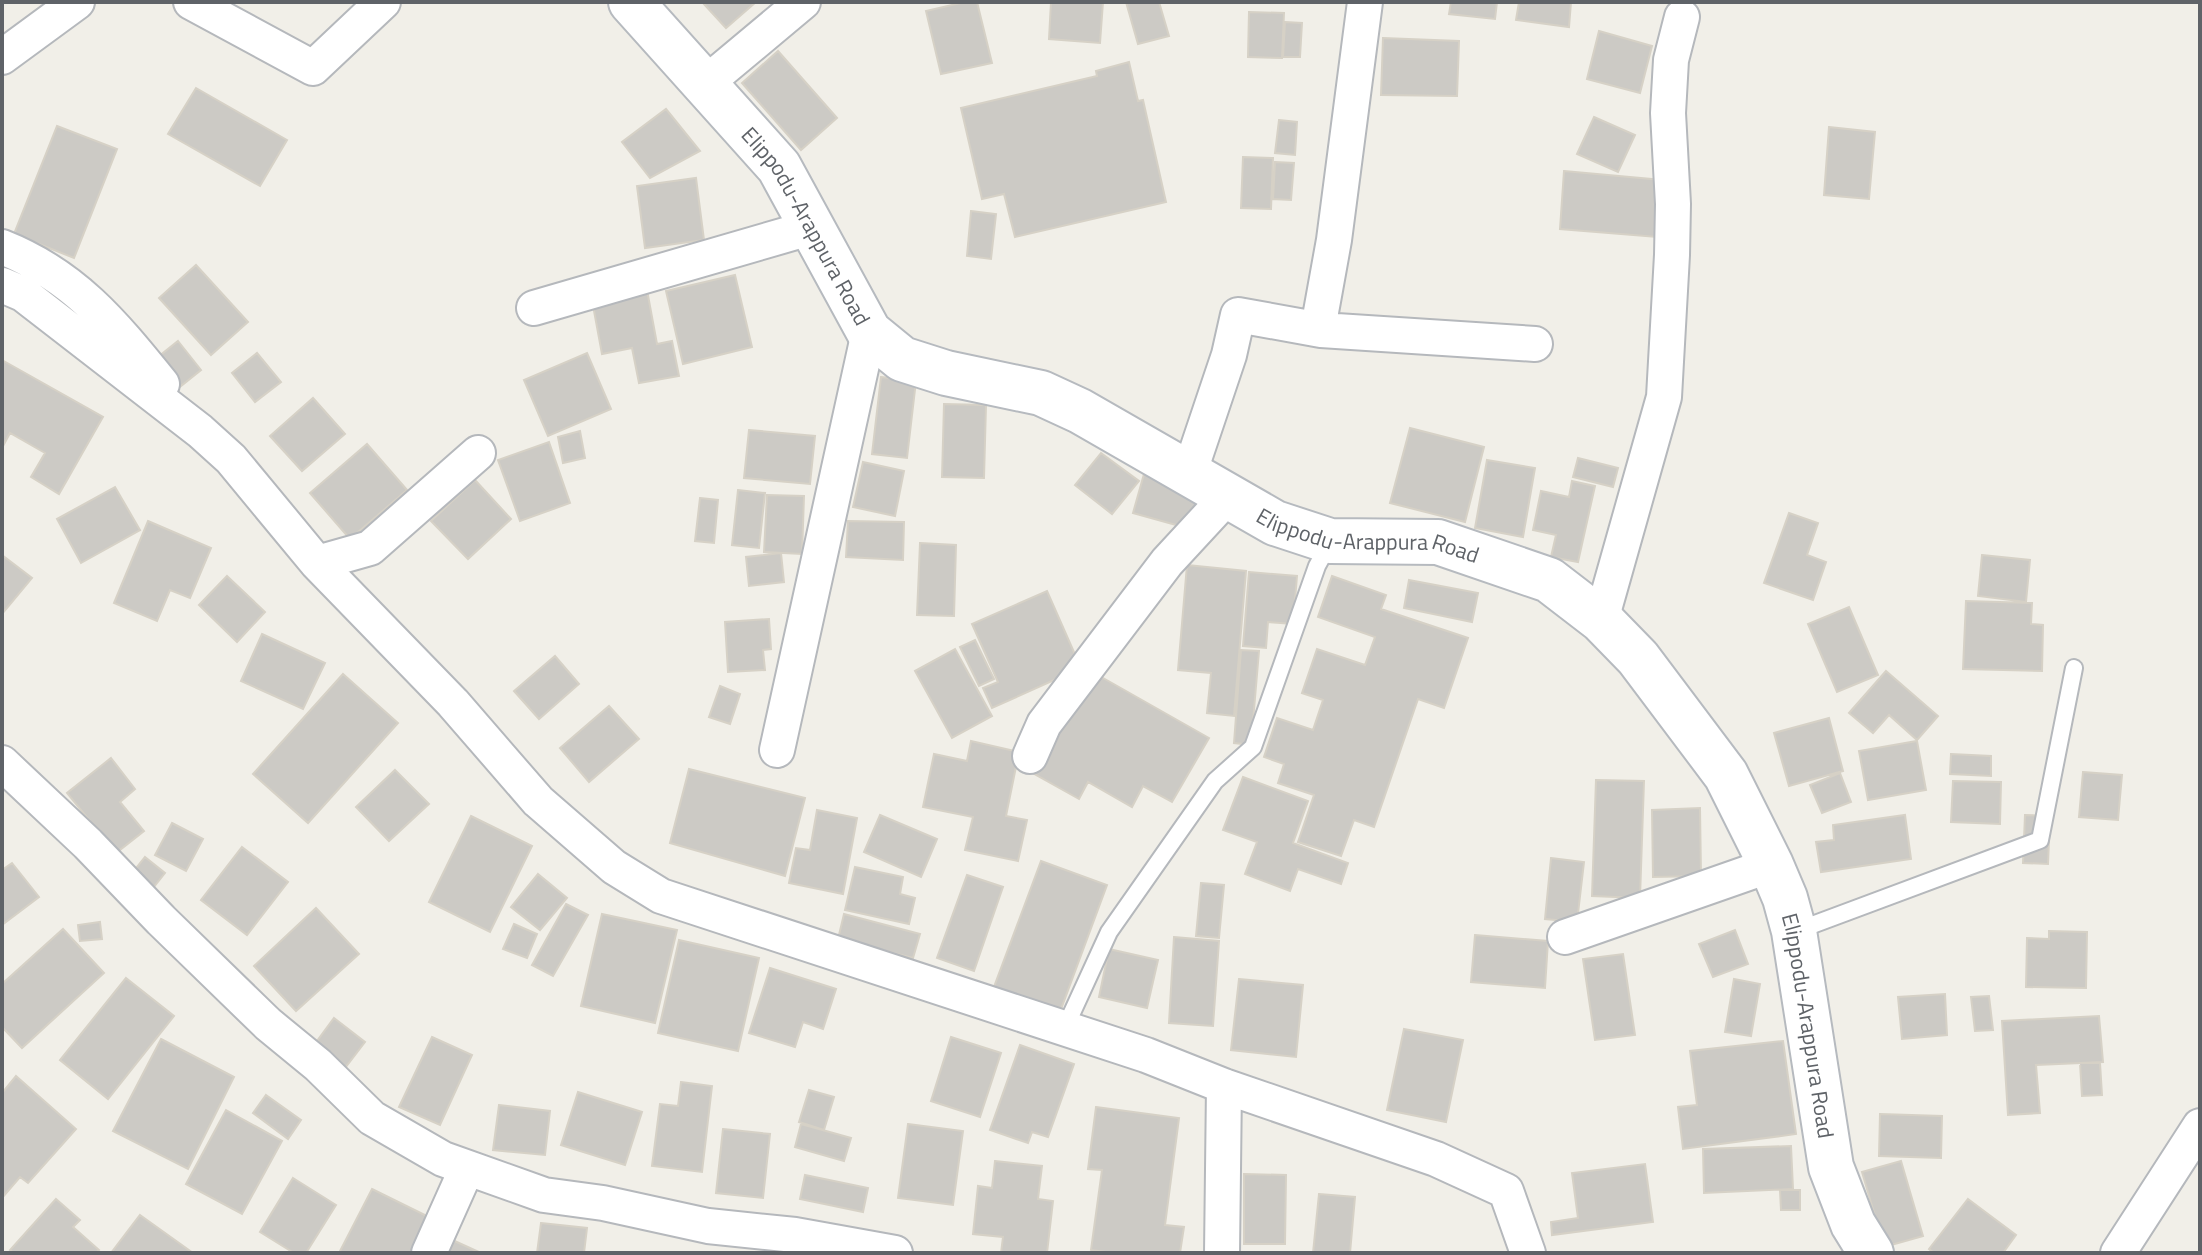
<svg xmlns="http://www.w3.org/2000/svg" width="2202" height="1255" viewBox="0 0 2202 1255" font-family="'Titillium Web',sans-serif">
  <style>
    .building { fill: #cccac5; stroke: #d6d1c6; stroke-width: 2 }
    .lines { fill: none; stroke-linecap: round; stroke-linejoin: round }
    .lane-casing { stroke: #b5b8bc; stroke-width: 20 }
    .street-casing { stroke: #b5b8bc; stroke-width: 38 }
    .secondary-casing { stroke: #b6babf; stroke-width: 48 }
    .lane { stroke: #fff; stroke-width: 16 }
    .street { stroke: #fff; stroke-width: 34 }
    .secondary { stroke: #fff; stroke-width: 44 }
    .labels { text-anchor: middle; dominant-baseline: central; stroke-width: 8; stroke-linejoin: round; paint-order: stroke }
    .street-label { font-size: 22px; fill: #5f6368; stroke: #fff }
  </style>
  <rect width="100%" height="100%" fill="#f1efe8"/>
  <path class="building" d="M702,2H756L726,28Z
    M965,2H977L992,63L941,74L926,11Z
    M1051,2H1103L1100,43L1049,39Z
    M1126,2H1159L1169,36L1138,44Z
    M1451,2H1497L1495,19L1449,14Z
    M1519,2H1571L1569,27L1516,20Z
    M1249,12L1284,13L1282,58L1248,57Z
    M1285,22L1302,23L1300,57H1283Z
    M1599,31L1652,46L1640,93L1587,79Z
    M1383,38L1459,41L1457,96L1381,95Z
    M778,51L837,118L801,150L742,83Z
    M1129,62L1138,101L1143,100L1166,202L1015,237L1004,194L982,199L961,108L1097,76L1096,71Z
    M196,88L287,140L260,186L168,134Z
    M666,109L700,151L650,178L622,142Z
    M1594,117L1635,135L1618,172L1577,154Z
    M1279,120L1297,122L1295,155L1275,153Z
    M57,126L117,149L74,258L14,234Z
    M1829,127L1875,132L1869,199L1824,195Z
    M1243,157L1273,158L1271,209L1241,208Z
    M1275,162L1294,163L1291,200L1273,199Z
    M1564,171L1662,180L1657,237L1560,229Z
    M696,178L704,240L645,248L637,186Z
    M971,211L996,214L991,259L967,256Z
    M196,265L248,322L211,355L159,298Z
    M735,275L752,347L683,364L666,291Z
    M647,290L657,344L672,341L679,376L639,383L632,348L602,354L592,300Z
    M178,341L201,370L176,390L153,361Z
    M257,353L281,382L255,402L232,373Z
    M587,353L611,409L548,436L524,380Z
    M2,360L103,417L59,494L31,477L45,453L10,433L2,448Z
    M881,377L916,381L907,458L872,454Z
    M313,398L345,434L302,471L270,436Z
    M944,404L986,405L984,478L942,477Z
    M1410,428L1484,447L1465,522L1390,503Z
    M749,430L815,436L810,484L744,478Z
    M580,431L585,458L563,463L558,437Z
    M549,442L570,503L520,521L498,460Z
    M367,444L407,490L350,539L310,493Z
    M1101,453L1139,481L1112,514L1075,485Z
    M1578,458L1618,468L1613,487L1573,477Z
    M1487,460L1535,468L1523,537L1475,528Z
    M863,462L904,471L895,516L853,507Z
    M1144,474L1205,490L1194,530L1133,513Z
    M475,480L511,519L468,559L431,521Z
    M1572,481L1595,486L1578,562L1551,557L1556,535L1533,530L1541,491L1569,497Z
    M115,487L140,530L81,563L57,519Z
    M738,490L765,493L759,548L732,545Z
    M767,495L804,496L802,554L764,552Z
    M700,498L718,500L714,543L695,541Z
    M1789,513L1818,523L1807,555L1826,562L1813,600L1764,583Z
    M148,521L211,548L190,598L170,590L157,621L114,603Z
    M848,521L904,522L903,560L846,557Z
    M920,543L956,545L954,616L917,615Z
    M781,553L784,582L749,586L746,557Z
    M2,555L32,578L2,614Z
    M1982,555L2030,560L2026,602L1978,596Z
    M1187,565L1246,571L1234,716L1207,713L1211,673L1178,670Z
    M1249,572L1297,576L1293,624L1268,622L1266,648L1243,646Z
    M227,576L265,612L237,642L199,605Z
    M1332,576L1386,595L1381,609L1468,638L1444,708L1418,699L1374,827L1354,820L1341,856L1298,842L1314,795L1278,783L1284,764L1264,757L1277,718L1313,730L1323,700L1302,693L1317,649L1365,665L1375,637L1318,617Z
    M1409,580L1478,593L1472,622L1404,608Z
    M1047,591L1081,668L992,708L983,688L998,682L972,624Z
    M1966,601L2032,603L2031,624L2043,625L2042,671L1963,669Z
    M1849,607L1878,675L1837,692L1808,624Z
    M769,619L771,649L763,650L765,670L728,672L725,622Z
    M262,634L325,663L303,709L241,681Z
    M975,640L994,679L979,686L960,647Z
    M955,649L992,716L952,738L915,671Z
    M1241,650L1259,651L1251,745L1234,743Z
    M555,656L579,684L539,719L514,691Z
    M1089,670L1209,738L1172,802L1143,786L1132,807L1088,782L1079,799L1031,772Z
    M1886,671L1938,716L1917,740L1889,715L1873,733L1849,713Z
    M343,674L398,723L308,823L253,774Z
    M720,686L740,694L730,724L709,717Z
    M609,706L639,739L589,782L560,748Z
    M1829,718L1843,771L1789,786L1774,733Z
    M971,741L1019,752L1006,816L1027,820L1018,861L965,850L973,817L923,807L934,754L967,761Z
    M1917,741L1926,790L1868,800L1859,751Z
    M1951,754L1991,756V776L1950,774Z
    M111,758L135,789L120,802L144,831L116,853L67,793Z
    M689,769L805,798L785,876L670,843Z
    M395,770L429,804L389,841L356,807Z
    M2083,772L2122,775L2118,820L2079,817Z
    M1840,773L1851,802L1822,813L1810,785Z
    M1243,777L1308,801L1293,843L1348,863L1341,884L1298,869L1290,891L1245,874L1257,842L1223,830Z
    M1596,780L1644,781L1640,898L1592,896Z
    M1953,781L2001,782L2000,824L1951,822Z
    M1700,808L1701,876L1653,877L1652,810Z
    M817,810L857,818L843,894L789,883L796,848L810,850Z
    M880,815L937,839L921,877L864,852Z
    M1905,815L1911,859L1821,872L1816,842L1834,840L1833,825Z
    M2025,815L2050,816L2048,864L2023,863Z
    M471,816L532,846L490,932L429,902Z
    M172,823L203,839L186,871L155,855Z
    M242,847L288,882L247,935L201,900Z
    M145,857L165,873L150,892L129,877Z
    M1551,858L1584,862L1577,922L1545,919Z
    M1041,861L1107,885L1057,1020L991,995Z
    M12,863L39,897L2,925V870Z
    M855,867L903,877L900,894L915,898L909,924L845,910Z
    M538,874L567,898L540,930L511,907Z
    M967,875L1003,887L974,971L937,958Z
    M1201,883L1224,885L1219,938L1196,936Z
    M566,904L588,915L553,976L532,965Z
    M316,908L359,954L296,1011L254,966Z
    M602,914L677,930L655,1023L581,1006Z
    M844,914L920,934L913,958L838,939Z
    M100,922L102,939L80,941L78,925Z
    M514,924L537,934L527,958L503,949Z
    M63,929L104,973L22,1048L2,1027V984Z
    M1735,930L1748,964L1713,977L1699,944Z
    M2049,931L2087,932L2086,988L2026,987L2027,938L2049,939Z
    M1475,935L1548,941L1545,988L1471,982Z
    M1174,937L1219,941L1213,1026L1169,1023Z
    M679,940L759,958L738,1051L658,1033Z
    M1109,949L1158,960L1147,1008L1099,997Z
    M1623,954L1635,1035L1595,1040L1583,959Z
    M770,968L836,989L823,1029L803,1022L795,1047L749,1033Z
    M126,978L174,1016L108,1099L60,1060Z
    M1239,979L1303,985L1296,1057L1231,1050Z
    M1734,979L1760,984L1751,1036L1725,1032Z
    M1945,994L1947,1035L1902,1039L1898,997Z
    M1989,996L1993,1030L1975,1031L1971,997Z
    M2099,1016L2103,1062L2036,1065L2040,1113L2008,1115L2002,1021Z
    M334,1018L365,1042L345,1068L314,1045Z
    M1404,1029L1463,1040L1446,1122L1387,1110Z
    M432,1037L472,1055L440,1125L399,1107Z
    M951,1037L1001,1053L980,1117L931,1101Z
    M161,1039L234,1077L188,1169L113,1131Z
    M1783,1041L1796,1134L1683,1149L1678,1107L1697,1105L1690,1051Z
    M1020,1045L1074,1064L1048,1137L1032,1132L1028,1143L990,1130Z
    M2080,1063H2100L2102,1095L2082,1096Z
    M16,1076L76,1129L28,1183L20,1177L2,1198V1093Z
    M681,1082L712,1086L702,1172L652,1166L660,1104L678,1106Z
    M809,1090L834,1097L824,1130L799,1122Z
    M578,1092L642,1112L625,1165L561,1145Z
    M266,1095L301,1120L288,1139L253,1113Z
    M499,1105L550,1111L545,1155L493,1150Z
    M1096,1107L1179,1118L1165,1225L1184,1227L1180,1253H1113L1091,1250L1102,1170L1088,1169Z
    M226,1110L282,1141L242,1214L186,1184Z
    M1880,1114L1942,1116L1941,1158L1879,1156Z
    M801,1124L851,1138L844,1161L795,1147Z
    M908,1124L963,1131L953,1205L898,1198Z
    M723,1129L770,1134L763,1198L716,1193Z
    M1791,1146L1793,1189L1704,1193L1703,1149Z
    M995,1161L1042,1166L1038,1199L1053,1201L1047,1253H1001L1003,1237L973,1234L978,1186L992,1188Z
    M1901,1161L1923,1236L1884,1247L1862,1172Z
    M1645,1164L1653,1222L1552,1235L1551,1222L1578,1218L1572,1173Z
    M1244,1174L1286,1175L1285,1244H1244Z
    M805,1175L868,1188L863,1212L800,1199Z
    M293,1178L336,1205L306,1253H294L260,1232Z
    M372,1189L439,1222L423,1253H339Z
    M1780,1190H1800V1210H1781Z
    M1319,1194L1355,1197L1350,1253H1313Z
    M56,1199L80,1220L73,1227L99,1250L96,1253H14L10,1250Z
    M1968,1199L2016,1235L2003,1253H1934L1929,1249Z
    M140,1215L193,1253H111Z
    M541,1223L587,1228L584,1253H537Z
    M448,1238L481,1253H441Z"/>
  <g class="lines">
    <g class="lane-casing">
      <path id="lane" d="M1796,931L2040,840L2074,668
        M1065,1028L1109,932L1215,781L1253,747L1317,566L1329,544"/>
    </g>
    <g class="street-casing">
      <path id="street" d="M191,2L313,68L383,2
        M2,57L77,2
        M706,83L803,2
        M2,247C75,276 114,325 162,384
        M2,285L23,294L200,431L231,459L317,563L453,703L538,801L614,867L661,896L1146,1055L1224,1086L1436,1159L1506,1191L1528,1253
        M534,308L813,227
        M1321,330L1535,344
        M1189,474L1229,355L1238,315L1321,330V312L1334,240L1365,2
        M317,563L370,548L478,453
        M1601,620L1664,397L1672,255L1673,204L1668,113L1671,60L1682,17
        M777,750L869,332
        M1030,756L1044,724L1167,562L1228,496
        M2,763L88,844L161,920L268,1024L318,1065L372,1118L443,1159L544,1195L603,1203L708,1226L795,1235L895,1253
        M1565,937L1771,865
        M429,1253L467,1168
        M1222,1253L1224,1086
        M2118,1253L2200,1126"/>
    </g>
    <g class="secondary-casing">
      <g id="secondary">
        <path id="s1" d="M631,2L779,167L869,332L902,359L946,373L1041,393L1080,411L1275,523L1330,541L1438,542L1549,580L1601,620L1638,658L1726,775L1771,865L1785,898L1794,931L1831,1167L1853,1224L1871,1253"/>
      </g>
    </g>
    <use href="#lane" class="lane"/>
    <use href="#street" class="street"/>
    <use href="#secondary" class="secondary"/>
  </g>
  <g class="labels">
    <g class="street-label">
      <text stroke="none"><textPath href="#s1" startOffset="286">Elippodu-Arappura Road</textPath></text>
      <text stroke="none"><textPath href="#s1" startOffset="958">Elippodu-Arappura Road</textPath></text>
      <text stroke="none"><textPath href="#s1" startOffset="1678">Elippodu-Arappura Road</textPath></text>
    </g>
  </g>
  <rect width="2202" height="1255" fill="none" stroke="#5f6368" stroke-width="8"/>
</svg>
